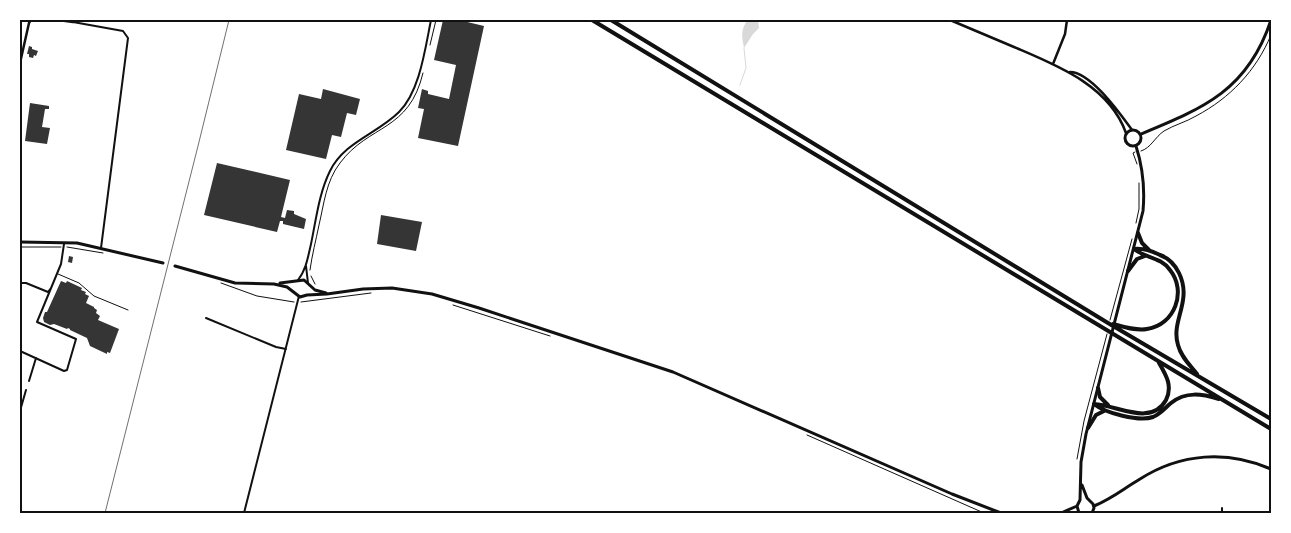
<svg xmlns="http://www.w3.org/2000/svg" width="1291" height="533" viewBox="0 0 1291 533" font-family="'Fira Sans Condensed',sans-serif">
  <style>
    .water { fill: #d9d9d9 }
    .lines { fill: none; stroke-linecap: round; stroke-linejoin: round }
    .stream { stroke: #d9d9d9; stroke-width: 1 }
    .building { fill: #353535 }
    .path { stroke: #111; stroke-width: 1 }
    .service { stroke: #111; stroke-width: 1 }
    .minor { stroke: #111; stroke-width: 2 }
    .tertiary { stroke: #111; stroke-width: 2.5 }
    .secondary { stroke: #111; stroke-width: 3 }
    .motorway { stroke: #111; stroke-width: 4 }
    .rail { stroke: #707070; stroke-width: 1 }
    .neatline { fill: none; stroke: #111; stroke-width: 2 }
  </style>
  <rect width="100%" height="100%" fill="#fff"/>
  <path class="water" d="M748,20H758L759,28L753,34L744,48C742,37 740,29 748,20Z"/>
  <g class="lines">
    <path class="stream" d="M740,85L746,68L744,48"/>
  </g>
  <path class="building" d="M443,20H459L484,26L458,146L418,138L424,109L418,108L422,89L428,91V94L449,99L456,65L434,60Z
    M29,46L32,47V49L38,51L36,56L34,55L33,58L29,57V54H27Z
    M323,89L360,99L356,115L347,113L341,137L332,135L326,159L286,150L299,94L321,99Z
    M30,103L49,106V109H45L42,127L50,128L47,144L25,141Z
    M217,163L290,180L281,217L285,218L287,210L294,211V214L306,219L304,229L283,224V221H280L277,232L204,215Z
    M381,215L422,222L416,251L377,244Z
    M69,256L73,257L72,263L68,262Z
    M61,281L66,283L67,281L82,288L81,290L86,292L85,294L89,296L86,303L94,307V308L97,310L96,313L100,316L98,320L119,329L110,353L107,352V354L90,346L87,338L70,330V329L68,328L67,329L54,324L50,325L44,322L43,318L45,312H47Z"/>
  <g class="lines">
    <path class="path" d="M430,45L436,20
      M1141,151C1151,148 1155,137 1164,131C1174,125 1186,122 1196,116C1230,98 1256,71 1271,35
      M1135,152L1133,153L1137,164
      M1136,223L1139,209V183
      M20,247H61
      M67,247L103,253
      M310,270C312,255 316,240 319,225C324,204 326,181 340,163C369,124 409,132 423,73
      M311,276L315,284
      M221,283L257,296L294,302
      M301,302L371,293
      M453,305L550,336
      M1110,320L1132,239
      M807,435L984,513
      M1077,459L1084,421L1107,334"/>
    <path class="service" d="M58,274L79,283L94,296L128,310"/>
    <path class="minor" d="M73,22L123,31L128,38L101,248
      M306,266L308,283
      M298,280C306,270 308,257 311,244C316,220 319,193 330,171C344,142 377,134 399,112C420,91 425,49 431,20
      M20,283H26L48,292L51,288
      M206,318L276,347L286,349
      M20,351L64,371L67,370L76,339L37,322L61,264L64,244
      M29,381L36,358
      M20,411L26,390
      M244,513L299,296
      M1222,513V508"/>
    <path class="tertiary" d="M58,20L73,22L75,20
      M950,20C971,29 993,38 1014,47C1056,65 1109,85 1126,133
      M20,63L29,23L31,20
      M1053,64L1065,34L1067,20
      M1070,72C1091,72 1121,115 1132,130"/>
    <path class="secondary" d="M1125 138a8 8 0 1 1 16 0a8 8 0 1 1-16 0Z
      M1141,134C1204,108 1248,90 1271,20
      M20,242L77,243L163,263
      M175,266L235,283L274,284
      M280,283L304,280L315,290L326,293
      M274,284L287,287L300,297L307,295L327,294L363,289L392,288L432,294L479,308L673,372L952,494L1001,513
      M1082,485L1087,498L1093,504L1094,508L1092,513
      M1077,506L1079,513
      M1094,506C1113,498 1123,489 1140,479C1181,453 1227,450 1271,469
      M1061,513L1077,506L1080,500L1081,462L1086,434L1143,211C1145,189 1143,168 1136,146"/>
    <path class="motorway" d="M592,20L1271,429
      M611,20L1108,323L1271,419
      M1138,233L1142,243L1149,250
      M1134,249C1143,248 1152,251 1160,255C1177,261 1186,282 1183,300C1181,315 1173,329 1178,345C1181,357 1190,365 1197,374
      M1128,271L1137,259L1145,256
      M1113,324C1124,327 1136,331 1147,329C1175,325 1187,291 1170,270C1161,257 1145,258 1134,249
      M1098,388L1100,397L1108,405
      M1094,404C1105,413 1139,422 1153,417C1160,414 1165,408 1171,403C1186,391 1202,394 1219,399
      M1094,404C1117,405 1151,427 1166,400C1173,386 1166,375 1159,363
      M1088,428L1096,415L1104,411"/>
    <path class="rail" d="M105,513L198,146L229,20"/>
  </g>
  <rect width="1291" height="533" fill="none" stroke="#ffffff" stroke-width="42"/>
  <rect x="21" y="21" width="1249" height="491" class="neatline"/>
</svg>
